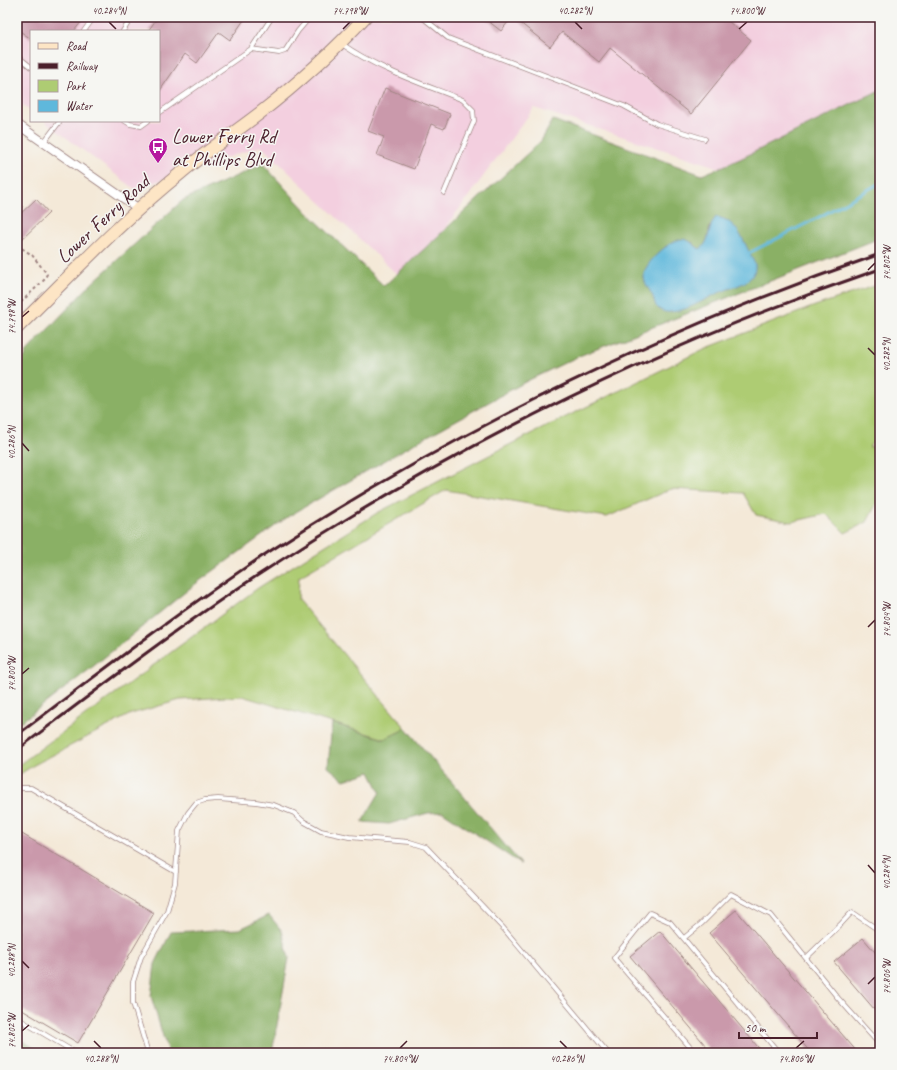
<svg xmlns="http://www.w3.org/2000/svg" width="897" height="1070" viewBox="0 0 897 1070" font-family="Caveat,sans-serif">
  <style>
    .built { fill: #f3cfdf }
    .green { fill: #aecc73; stroke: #7c764f }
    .forest { fill: #8ab065; stroke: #6a6848; fill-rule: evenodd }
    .water { fill: #5fb8dc; stroke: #546c84 }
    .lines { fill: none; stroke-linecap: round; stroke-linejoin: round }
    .stream { stroke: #5fb8dc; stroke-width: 3 }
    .building { fill: #ca99ab }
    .lane-casing { stroke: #9f8482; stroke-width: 5.5 }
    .street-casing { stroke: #9f8482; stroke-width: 10 }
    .secondary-casing { stroke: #9f8482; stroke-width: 14 }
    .path { stroke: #9f8482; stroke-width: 2; stroke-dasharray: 3 3; stroke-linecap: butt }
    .lane { stroke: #fff; stroke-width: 4 }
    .street { stroke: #fff; stroke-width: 8 }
    .secondary { stroke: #fde5c5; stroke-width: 12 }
    .rail { stroke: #4a1f2b; stroke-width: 3 }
    .ticks { fill: none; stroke: #4a1f2b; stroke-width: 1.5 }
    .labels { text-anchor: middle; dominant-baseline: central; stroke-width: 3; stroke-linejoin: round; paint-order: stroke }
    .poi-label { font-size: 20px; fill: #4a1f2b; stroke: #f6f6f2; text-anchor: start }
    .street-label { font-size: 20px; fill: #4a1f2b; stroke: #f6f6f2 }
    .neatline { fill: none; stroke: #4a1f2b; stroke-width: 1.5 }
    .ticks-label { font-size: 10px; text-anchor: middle; fill: #4a1f2b }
  </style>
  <rect width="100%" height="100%" fill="#f6f6f2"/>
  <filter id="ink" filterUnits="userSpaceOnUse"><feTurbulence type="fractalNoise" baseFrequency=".025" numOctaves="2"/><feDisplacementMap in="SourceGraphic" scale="8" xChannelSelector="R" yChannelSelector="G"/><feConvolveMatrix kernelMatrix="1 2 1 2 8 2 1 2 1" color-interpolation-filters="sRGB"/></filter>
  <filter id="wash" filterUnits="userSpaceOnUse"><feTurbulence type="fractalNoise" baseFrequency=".012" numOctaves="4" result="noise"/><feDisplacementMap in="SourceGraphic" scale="16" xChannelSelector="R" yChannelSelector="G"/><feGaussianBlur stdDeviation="0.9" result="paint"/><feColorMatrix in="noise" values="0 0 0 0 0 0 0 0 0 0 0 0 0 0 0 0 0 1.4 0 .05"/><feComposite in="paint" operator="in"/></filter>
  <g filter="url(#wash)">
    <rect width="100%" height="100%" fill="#f4e9d8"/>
    <path class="built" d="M17,17H880V101L742,175L534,108L405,282L261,146L135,189L44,121H159V31H31V111L17,101Z"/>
    <path class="green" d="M880,284V434L869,447L880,446V497L867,522L845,533L826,514L791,522L756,515L743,493L671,489L607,517L446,490L299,577L298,600L405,727L401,731L385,739L242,696L180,700L131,714L34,765L17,776V766L258,588L377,513L511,444L704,349L815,306Z"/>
    <path class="forest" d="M880,90V238L579,356L527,381L417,442L289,516L194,585L90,669L17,725V407L23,404V391L18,384L17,373L28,350L91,284L183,200L263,164L307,212L384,286L541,141L553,120L702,175L740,159ZM726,220L739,233L746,282L721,291L656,306L653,296L644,278L646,269L666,246L692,242L696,247L701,249C708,244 708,234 710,226Z
      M332,723L384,739L401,731L405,727L521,864L443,812L428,813L389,824L362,822L380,792L370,772L344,780L328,767Z
      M269,915L282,931L289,958L272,1053H168L151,996L155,964L171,932L240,929Z
      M17,1037L42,1053H17Z"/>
    <path class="water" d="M716,217C738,219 746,247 755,264C757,281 739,285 726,290C708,296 690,311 670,312C665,313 659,310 656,306C655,304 654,300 653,297C651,291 643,283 644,275C644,263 670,240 682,239C690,239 694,246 700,249C711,242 707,227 716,217Z"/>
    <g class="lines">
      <path class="stream" d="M749,253L821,216L880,183"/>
    </g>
    <g id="blocks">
      <path class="building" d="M17,17H85L74,31H31V39L17,29Z
        M158,17H246L230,40L219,32L197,63L185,54L159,92V31H148Z
        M483,17H512L501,31Z
        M513,17H723L751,40L691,114L610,48L599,62L562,32L550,47Z
        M385,88L450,114L444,129L431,124L414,169L377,155L384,137L368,131Z
        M36,199L49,213L17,244V217Z
        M17,831L154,913L78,1043L17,1007Z
        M736,910L858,1053H811L709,933Z
        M660,931L763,1053H712L630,956Z
        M863,938L880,958V1016L834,962Z"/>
    </g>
  </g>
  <g filter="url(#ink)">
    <use href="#blocks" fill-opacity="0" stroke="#9f8482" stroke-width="1"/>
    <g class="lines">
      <g class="lane-casing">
        <path id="lane" d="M422,17L448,38L624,106L657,124L705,139
          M84,31L94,17
          M123,31L132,17
          M342,44C377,69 423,84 463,100L473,110L474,121L444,193
          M251,49L272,17
          M17,56L31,67
          M159,113L251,49L279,53L285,51L298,31L310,17
          M125,121L130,124L141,126L148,121
          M44,142L60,121
          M17,788H31L176,872
          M684,938L701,924L731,894L771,915L838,998L880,1045
          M806,958L840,925L852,912L880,931
          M17,1018L71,1050L85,1053
          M148,1053L133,1003V982L141,957L167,911L175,883L179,831L188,813L196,803L205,800L218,799L256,802L274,805L294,813L303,821L321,831L349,837L410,842L426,847L504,929L608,1053
          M695,1053L614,958L650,913L670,922L779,1053"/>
      </g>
      <g class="street-casing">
        <path id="street" d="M17,124L139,209"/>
      </g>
      <g class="secondary-casing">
        <path id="secondary" d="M17,328C71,275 123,219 182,172C207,151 234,133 260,113C297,84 333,52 365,17"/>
      </g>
      <path class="path" d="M17,205L23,207
        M17,245L32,255L47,274L44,280L17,306"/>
      <use href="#lane" class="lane"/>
      <use href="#street" class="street"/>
      <use href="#secondary" class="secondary"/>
      <path class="rail" d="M17,735C99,673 181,610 267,553C460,428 663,329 880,254
        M17,750C95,691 173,631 255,577C449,449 660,344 880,269"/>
    </g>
  </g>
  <path class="ticks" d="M109,22L116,29M575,22L582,29M343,29L350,22M739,29L747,22M868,270L875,263M22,317L29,311M868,348L875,355M22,443L29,451M868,627L875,620M22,674L29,668M868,865L875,873M22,961L29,968M868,984L875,977M22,1031L29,1025M94,1041L101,1048M560,1041L567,1048M400,1048L407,1041M796,1048L804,1041"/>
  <defs>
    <g id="bus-pin" transform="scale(1)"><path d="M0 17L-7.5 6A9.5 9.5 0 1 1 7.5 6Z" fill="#b5179e" stroke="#f6f6f2"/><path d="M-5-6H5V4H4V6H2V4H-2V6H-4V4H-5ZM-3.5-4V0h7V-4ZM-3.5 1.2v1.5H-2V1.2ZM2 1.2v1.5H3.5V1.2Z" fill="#fff"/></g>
  </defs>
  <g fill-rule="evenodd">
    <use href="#bus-pin" x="158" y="147"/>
  </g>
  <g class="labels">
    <g class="poi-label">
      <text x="172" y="136">Lower Ferry Rd<tspan x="172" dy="23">at Phillips Blvd</tspan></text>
    </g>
    <g class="street-label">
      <text transform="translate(103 219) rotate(-43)">Lower Ferry Road</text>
    </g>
  </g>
  <rect width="897" height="1070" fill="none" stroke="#f6f6f2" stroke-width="44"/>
  <rect x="30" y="30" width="130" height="92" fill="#f6f6f2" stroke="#b1a0a2"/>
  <rect x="38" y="43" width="20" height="6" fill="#fde5c5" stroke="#b1a0a2"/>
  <text x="66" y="50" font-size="12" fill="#4a1f2b">Road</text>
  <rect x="38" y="63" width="20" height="6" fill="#4a1f2b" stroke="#b1a0a2"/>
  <text x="66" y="70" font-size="12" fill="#4a1f2b">Railway</text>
  <rect x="38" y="80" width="20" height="12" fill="#aecc73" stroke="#b1a0a2"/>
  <text x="66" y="90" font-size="12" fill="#4a1f2b">Park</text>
  <rect x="38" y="100" width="20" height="12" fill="#5fb8dc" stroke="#b1a0a2"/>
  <text x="66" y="110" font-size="12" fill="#4a1f2b">Water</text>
  <path d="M739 1032v6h78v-6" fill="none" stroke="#4a1f2b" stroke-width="2"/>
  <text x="745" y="1032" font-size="12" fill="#4a1f2b" stroke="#f6f6f2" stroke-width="3" paint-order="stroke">50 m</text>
  <rect x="22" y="22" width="853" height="1026" class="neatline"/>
  <g class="ticks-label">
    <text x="109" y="14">40.284°N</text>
    <text x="350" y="14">74.798°W</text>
    <text x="575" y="14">40.282°N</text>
    <text x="747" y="14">74.800°W</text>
    <text transform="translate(886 263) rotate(-90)" y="4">74.802°W</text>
    <text transform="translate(11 317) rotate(-90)" y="4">74.798°W</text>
    <text transform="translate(886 355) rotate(-90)" y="4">40.282°N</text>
    <text transform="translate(11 443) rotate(-90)" y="4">40.286°N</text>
    <text transform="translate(886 620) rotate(-90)" y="4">74.804°W</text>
    <text transform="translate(11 674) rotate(-90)" y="4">74.800°W</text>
    <text transform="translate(886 873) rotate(-90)" y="4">40.284°N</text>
    <text transform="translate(11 961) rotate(-90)" y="4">40.288°N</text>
    <text transform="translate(886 977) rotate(-90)" y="4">74.806°W</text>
    <text transform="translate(11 1031) rotate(-90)" y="4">74.802°W</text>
    <text x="101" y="1062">40.288°N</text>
    <text x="400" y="1062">74.804°W</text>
    <text x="567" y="1062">40.286°N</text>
    <text x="796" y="1062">74.806°W</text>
  </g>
</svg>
